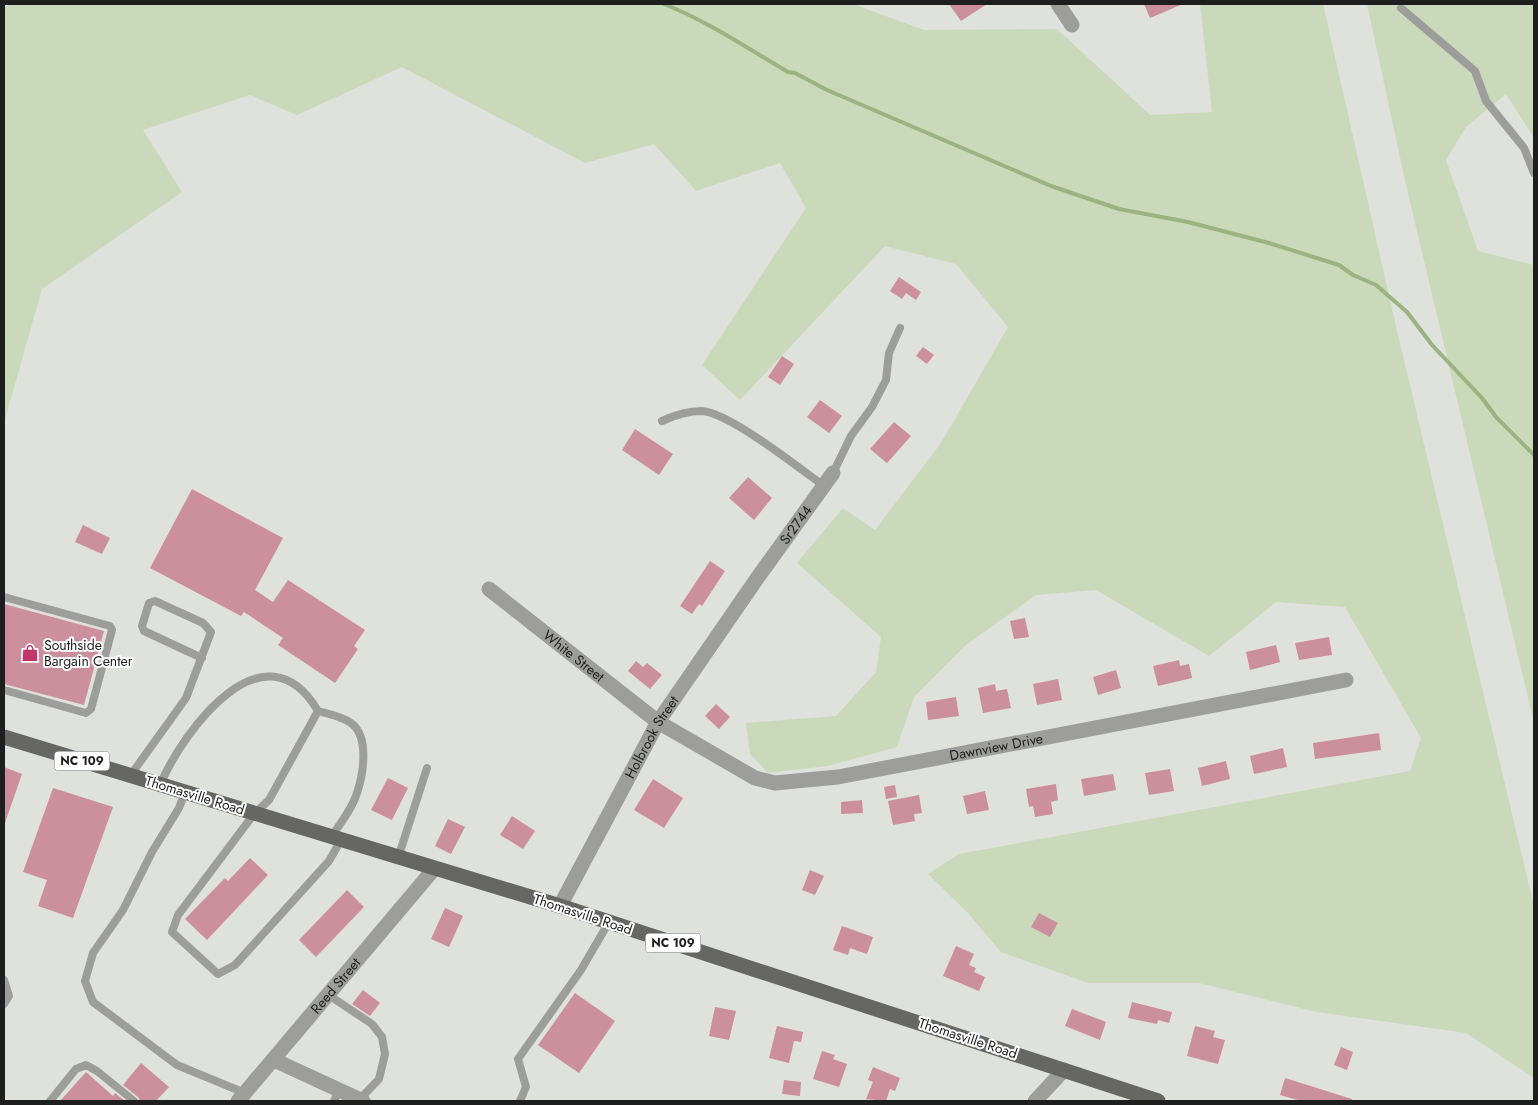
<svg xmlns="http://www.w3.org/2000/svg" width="1538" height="1105" viewBox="0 0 1538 1105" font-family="Jost,sans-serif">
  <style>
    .green { fill: #cad9b9 }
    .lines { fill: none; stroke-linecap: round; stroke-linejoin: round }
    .stream { stroke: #9bb380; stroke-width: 4 }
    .building { fill: #cc8f9e }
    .lane { stroke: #9d9e9c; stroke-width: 8 }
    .street { stroke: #9d9e9c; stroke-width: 15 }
    .primary { stroke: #666765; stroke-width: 15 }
    .labels { text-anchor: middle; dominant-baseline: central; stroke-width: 4; stroke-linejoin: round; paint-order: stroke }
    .shield { fill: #fff; stroke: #616261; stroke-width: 1 }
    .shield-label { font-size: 12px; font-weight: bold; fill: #1d1e1d }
    .street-label { font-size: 14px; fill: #1d1e1d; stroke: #fff }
    .poi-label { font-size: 14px; fill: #1d1e1d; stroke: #fff; text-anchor: start }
  </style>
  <rect width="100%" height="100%" fill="#dfe1dd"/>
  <path class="green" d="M11,4H853L924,30L1057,29L1150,115L1212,112L1200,4H1323L1398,335L1534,906V1078L1466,1033L1317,1012L1199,983H1088L1001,952L967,912L928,874L959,854L1410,771L1421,738L1345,607L1276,602L1209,656L1096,590L1036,595L966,645L914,697L897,747L828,766L768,773L750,754L746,723L836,716L876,672L881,637L797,563L843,508L875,530L941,443L1008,327L956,264L885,246L740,400L702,365L806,208L780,163L696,191L654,144L585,163L402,67L297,115L250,95L143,130L182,192L42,289L4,423V8Z
    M1367,4H1534V138L1506,94L1466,127L1446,160L1478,251L1534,265V723L1406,185Z"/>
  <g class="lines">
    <path class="stream" d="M664,4C709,22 747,48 788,72L795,73L827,90L1051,186L1119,209L1188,222L1269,243L1339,265L1353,275L1376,285L1407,312L1432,345L1482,398L1496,417L1534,455"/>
  </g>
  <path class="building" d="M949,4H987L961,21Z
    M1144,4H1183L1150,18Z
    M899,277L921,292L916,300L906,293L902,299L890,291Z
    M923,347L934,355L927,364L916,356Z
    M782,356L794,364L780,385L768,377Z
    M820,400L842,416L829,433L807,417Z
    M894,422L911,436L887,463L870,449Z
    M635,429L673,454L659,475L622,450Z
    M748,477L772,498L754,520L729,498Z
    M192,489L283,538L255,590L273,602L288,580L365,630L354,646L358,649L335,683L278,645L283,638L244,612L241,616L150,568Z
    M83,525L110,538L102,554L75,542Z
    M710,561L725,571L702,606L699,604L692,614L680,606Z
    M4,604L104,631L84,705L4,684Z
    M1025,618L1029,637L1014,639L1010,621Z
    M1329,637L1332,655L1299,660L1295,643Z
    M1276,645L1280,662L1250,670L1246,652Z
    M1179,660L1180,666L1189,664L1192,678L1158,686L1153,666Z
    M636,661L643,667L647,663L662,675L650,689L628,671Z
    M1116,670L1121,688L1098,695L1093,677Z
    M1058,679L1062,700L1037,705L1033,684Z
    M995,684L996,691L1007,689L1011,708L983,713L978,688Z
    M956,697L959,716L928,720L926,702Z
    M716,704L730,717L719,729L705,716Z
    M1379,733L1381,750L1315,759L1313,743Z
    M1283,748L1287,767L1254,774L1250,756Z
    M1226,761L1230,779L1202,786L1198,768Z
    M4,767L22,774L5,823L4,822Z
    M1170,769L1174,791L1149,795L1145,773Z
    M1113,774L1116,790L1084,796L1081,779Z
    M388,778L408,788L392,820L371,810Z
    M653,779L683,798L664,828L634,810Z
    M1056,784L1058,800L1051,802L1053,814L1035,817L1033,806L1029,807L1026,789Z
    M895,785L897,797L886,799L884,787Z
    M53,788L113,807L73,918L38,906L47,880L23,872Z
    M985,791L989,810L967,814L963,796Z
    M919,795L922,813L914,814L915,821L893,825L888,801Z
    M862,800L863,813L841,814V802Z
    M512,816L535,831L523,849L500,835Z
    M448,819L465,827L451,854L435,846Z
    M250,858L268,875L207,940L185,919L225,878L228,881Z
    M810,870L824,876L815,895L802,890Z
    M347,890L364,907L316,957L299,940Z
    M445,908L463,916L449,947L431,939Z
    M1039,913L1058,923L1050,937L1031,927Z
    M842,926L873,937L867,954L850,948L848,955L833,950Z
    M956,946L974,954L969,965L976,968L974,972L985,977L979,991L943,976Z
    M363,990L380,1003L370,1016L352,1004Z
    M575,993L615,1021L579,1073L538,1045Z
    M1132,1002L1172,1012L1169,1023L1158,1020L1157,1024L1128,1018Z
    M715,1007L736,1011L729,1040L709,1036Z
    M1072,1009L1106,1022L1100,1040L1065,1026Z
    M777,1026L803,1032L801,1042L794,1041L789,1063L769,1058Z
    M1195,1026L1215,1031L1213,1037L1225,1040L1218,1064L1187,1056Z
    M1341,1047L1353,1052L1347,1070L1334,1065Z
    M822,1051L835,1055L833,1059L847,1064L839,1087L813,1079Z
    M141,1063L169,1087L156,1101H140L138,1097L123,1085Z
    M873,1067L900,1078L895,1091L890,1089L886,1101L866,1099L873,1082L868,1080Z
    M86,1072L113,1096L115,1093L125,1101H60Z
    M1285,1078L1352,1099V1101H1301L1280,1095Z
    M784,1080L801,1082L800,1096L782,1094Z"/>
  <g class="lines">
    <path class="lane" d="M1401,8L1475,71L1486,101L1524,148L1534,173
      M662,421C675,415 687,411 702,411C730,413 799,468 824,486
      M833,473L851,436L872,407L886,380L889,353L900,328
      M4,597L110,626L112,630L91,709L86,713L4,690
      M318,711C329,714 341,716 351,723C370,737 363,775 357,793C352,809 340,824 331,837
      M130,776L186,698L211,632L203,623L155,601L149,603L142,626L144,631L202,658
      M160,785C184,729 265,621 318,711L269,800L254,814L178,915L172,932L218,974L235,965L329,861L341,840
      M185,792L179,808L152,852L123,910L93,953L85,981L93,1002L177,1065L245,1093
      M398,858L427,768
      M4,980L9,996L4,1004
      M327,994L372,1024L382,1037L385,1054L379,1079L359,1100
      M50,1101L76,1069L86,1065L97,1071L134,1101
      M334,1101L339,1090
      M520,1101L526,1087L518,1059L581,970L609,922"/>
    <g class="street">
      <path d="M1058,4L1072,25"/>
      <path id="s1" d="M489,589L658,722L755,778L775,783L838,777L1346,680"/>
      <path id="s2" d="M560,906L658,722L758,577L833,473"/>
      <path d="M274,1060L363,1101"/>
      <path id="s3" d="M238,1101L434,869"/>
      <path d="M1035,1101L1064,1070"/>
    </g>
    <path class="primary" d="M4,737L560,906L1158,1101"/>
  </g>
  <defs>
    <g id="shop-bare" transform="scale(1.35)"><path d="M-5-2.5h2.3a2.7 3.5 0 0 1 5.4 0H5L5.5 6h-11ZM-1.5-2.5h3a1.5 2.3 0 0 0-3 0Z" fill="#c2366a" stroke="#fff" stroke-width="2.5" paint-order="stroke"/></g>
  </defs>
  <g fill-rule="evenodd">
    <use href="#shop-bare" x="30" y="653"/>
  </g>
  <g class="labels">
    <g class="shield">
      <rect x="54.5" y="751.5" width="55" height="19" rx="4"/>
      <rect x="645.5" y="933.5" width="55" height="19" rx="4"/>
    </g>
    <g class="shield-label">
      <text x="82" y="761">NC 109</text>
      <text x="673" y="943">NC 109</text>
    </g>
    <g class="street-label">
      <text stroke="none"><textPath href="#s2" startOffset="449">Sr2744</textPath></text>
      <text stroke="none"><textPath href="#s1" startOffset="108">White Street</textPath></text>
      <text stroke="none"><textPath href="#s2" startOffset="192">Holbrook Street</textPath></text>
      <text stroke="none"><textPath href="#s1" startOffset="572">Dawnview Drive</textPath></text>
      <text transform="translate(195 795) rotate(17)">Thomasville Road</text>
      <text transform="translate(583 914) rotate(18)">Thomasville Road</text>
      <text stroke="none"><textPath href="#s3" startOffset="151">Reed Street</textPath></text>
      <text transform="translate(968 1038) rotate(18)">Thomasville Road</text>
    </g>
    <g class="poi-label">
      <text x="44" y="645">Southside<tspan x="44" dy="16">Bargain Center</tspan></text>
    </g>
  </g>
  <rect width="1538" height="1105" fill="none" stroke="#1d1e1d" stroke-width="10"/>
</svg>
